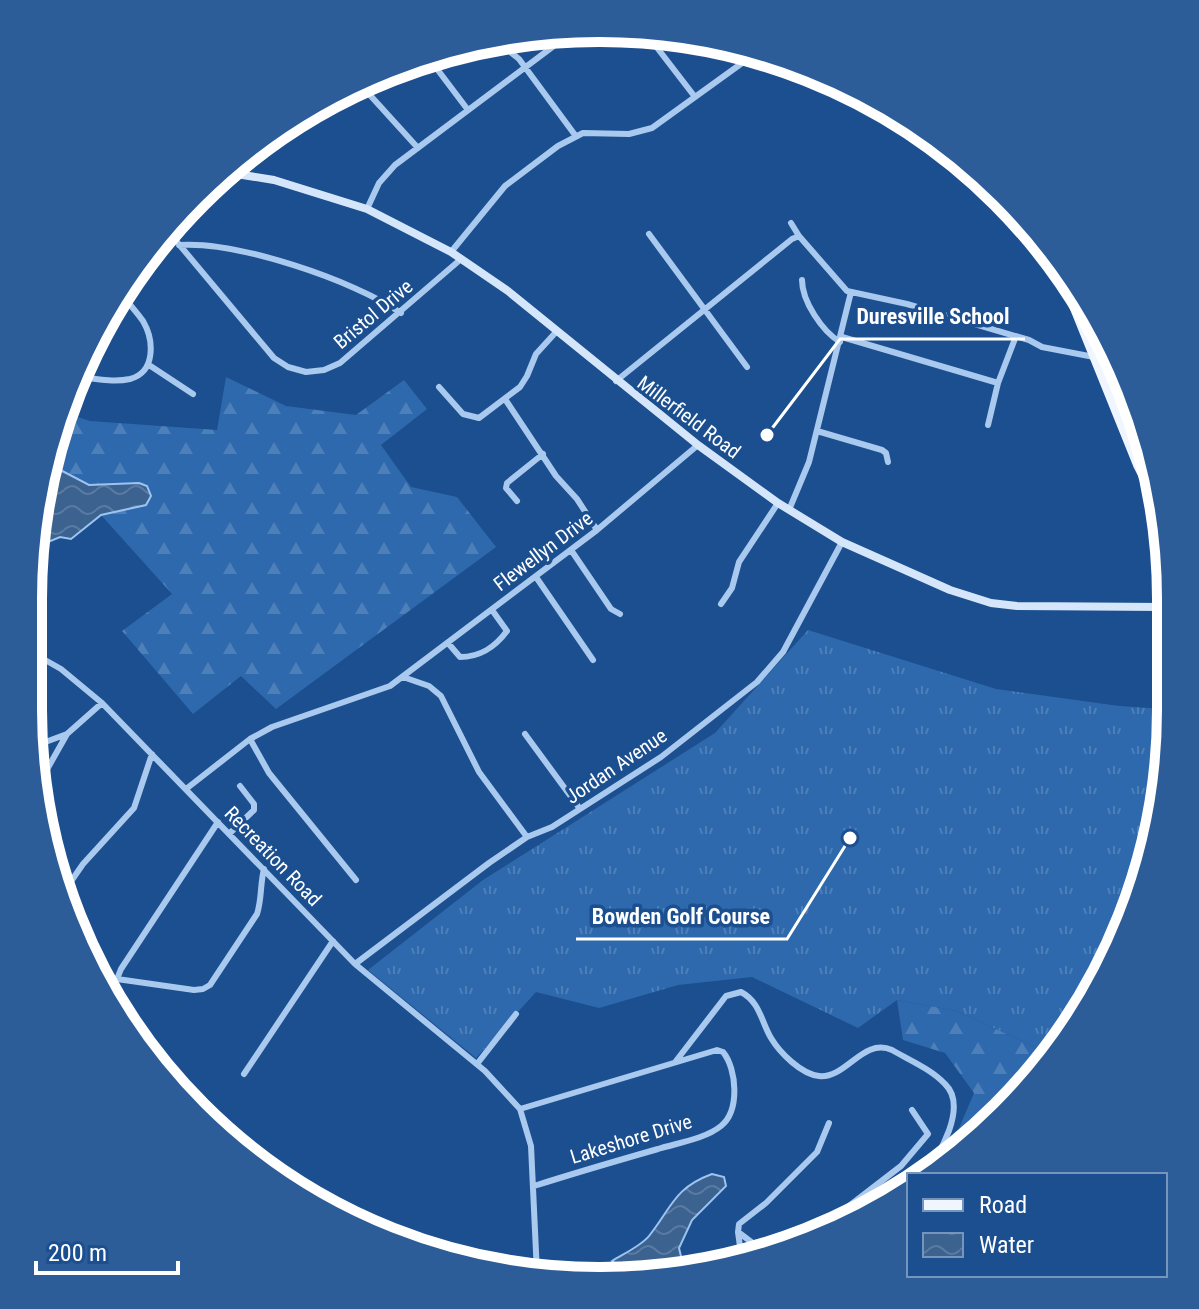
<svg xmlns="http://www.w3.org/2000/svg" width="1199" height="1309" viewBox="0 0 1199 1309" font-family="'Roboto Condensed',sans-serif">
  <style>
    .grass { fill: url(#grass-tufts) }
    .forest { fill: url(#forest-firs) }
    .water { fill: url(#water-waves); stroke: #9cc4f0; stroke-width: 2 }
    .lines { fill: none; stroke-linecap: round; stroke-linejoin: round }
    .minor { stroke: #a9c9ee; stroke-width: 6 }
    .secondary { stroke: #d6e6fa; stroke-width: 8 }
    .primary { stroke: #f0f6ff; stroke-width: 9 }
    .labels { text-anchor: middle; dominant-baseline: central; stroke-width: 7; stroke-linejoin: round; paint-order: stroke }
    .street-label { font-size: 20px; fill: #fff; stroke: #1b4f8f }
    .rim { fill: none; stroke: #fff; stroke-width: 10 }
    .leader { fill: none; stroke: #fff; stroke-width: 3 }
    .callout-dot { fill: #fff; stroke: #1b4f8f; stroke-width: 3 }
    .callout-label { font-size: 22px; text-anchor: middle; font-weight: bold; fill: #fff; stroke: #1b4f8f; stroke-width: 7; stroke-linejoin: round; paint-order: stroke }
  </style>
  <defs>
    <pattern id="grass-tufts" width="24" height="20" patternUnits="userSpaceOnUse" patternTransform="scale(2)"><rect width="24" height="20" fill="#2e69ad"/><path d="M3 7l-1-3M5 7V3M7 7l1-3M15 17l-1-3M17 17v-4M19 17l1-3" fill="none" stroke="#4d80b9"/></pattern>
    <pattern id="forest-firs" width="22" height="20" patternUnits="userSpaceOnUse" patternTransform="scale(2)"><rect width="22" height="20" fill="#2e69ad"/><path d="M5 1l3.5 6h-7zM16 11l3.5 6h-7z" fill="#4d80b9"/></pattern>
    <pattern id="water-waves" width="16" height="10" patternUnits="userSpaceOnUse" patternTransform="scale(2)"><rect width="16" height="10" fill="#3c6290"/><path d="M0 5q4-4 8 0t8 0" fill="none" stroke="#597aa1"/></pattern>
  </defs>
  <rect width="100%" height="100%" fill="#1b4f8f"/>
  <path class="grass" d="M808,630L996,689L1119,706L1165,709L1166,784L1141,893L1095,995L1052,1055L957,1011L897,1000L858,1028L752,977L678,985L599,1008L536,992L476,1058L368,970L483,880L715,733Z"/>
  <path class="forest" d="M226,377L286,406L356,415L404,380L427,409L381,445L411,487L457,497L496,547L276,709L241,676L193,714L122,631L172,594L101,515L146,505L138,483L89,485L47,463L62,412L90,421L217,430Z
    M897,1000L957,1011L1052,1055L1029,1087L946,1159L974,1093L945,1053L903,1040Z"/>
  <path class="water" d="M47,463L89,485L139,483L147,486L151,496L146,505L101,515L71,539L60,537L36,547L39,488Z
    M712,1174L724,1177L726,1186L692,1220L679,1248L685,1273L594,1280L599,1275L607,1278L616,1264L612,1261C623,1254 641,1246 649,1236C672,1207 674,1188 712,1174Z"/>
  <g class="lines">
    <path class="minor" d="M645,32L695,97
      M493,38L519,59L575,135
      M428,57L468,110
      M359,83L418,148
      M367,209L379,183L395,165L575,30
      M791,223L799,236L847,291L907,304L1029,340L1042,347L1094,357
      M167,230L274,358L288,367L306,372L324,370L340,363L461,259
      M649,234L747,367
      M179,245C237,241 353,280 401,313
      M451,252L505,186L558,146L583,133L629,134L652,128L756,53
      M802,280C802,301 822,331 840,342
      M842,337L998,383
      M149,365L193,394
      M74,376C92,378 112,383 130,379C156,372 154,340 143,321C136,311 127,301 119,292
      M616,381L792,239L799,236
      M439,387L463,414L479,418L520,387L527,376L536,354L556,332
      M505,399L556,476L577,499L597,530
      M1120,420L1137,413
      M988,425L998,383L1016,336
      M817,431L882,450L886,453L888,462
      M517,501L506,488L507,483L543,454
      M789,510L809,462L851,292
      M571,550L611,609L620,614
      M536,577L593,660
      M721,604L732,588L739,562L778,503
      M448,643L460,657C481,657 495,647 507,631L492,610
      M31,652L61,669L102,703L355,964L485,1071L520,1109L531,1146L537,1273
      M403,677L429,686L441,696L479,772L527,837
      M525,734L580,809
      M250,739L269,773L356,880
      M32,747L67,734L102,703
      M36,789L67,734
      M186,789L250,739L272,727L390,686L597,530L698,445
      M229,834L254,810V804L240,786
      M63,893L83,864L134,808L152,754
      M355,964L489,863L527,837L552,827L661,757L757,682L783,652L842,542
      M98,979H117L194,990L203,989L210,985L257,914C262,899 260,884 264,869
      M117,979L121,969L218,822
      M676,1061L726,996L741,992C760,1002 761,1021 771,1038C780,1053 801,1074 819,1076C846,1079 863,1037 892,1050C909,1060 931,1069 945,1084C968,1106 940,1156 923,1175
      M477,1064L516,1014
      M244,1074L333,941
      M520,1109L717,1050L723,1052C737,1069 740,1111 721,1126C705,1139 677,1143 658,1149C616,1161 575,1173 534,1186
      M881,1204L909,1185
      M738,1232L739,1224L766,1203L817,1152L829,1123
      M801,1243L901,1166L928,1134L912,1110
      M742,1261L738,1232L766,1253"/>
    <path class="secondary" d="M224,172L274,180L367,209L451,252L508,291L698,445L778,503L842,542L950,590L991,603L1017,606L1163,607"/>
    <path class="primary" d="M1053,255L1138,466L1161,511"/>
  </g>
  <g class="labels">
    <g class="street-label">
      <text transform="translate(373 314) rotate(-40)">Bristol Drive</text>
      <text transform="translate(689 417) rotate(37)">Millerfield Road</text>
      <text transform="translate(543 551) rotate(-37)">Flewellyn Drive</text>
      <text transform="translate(616 766) rotate(-34)">Jordan Avenue</text>
      <text transform="translate(273 856) rotate(46)">Recreation Road</text>
      <text transform="translate(631 1139) rotate(-17)">Lakeshore Drive</text>
    </g>
  </g>
  <path d="M0 0H1199V1309H0ZM599 42H600A557 557 0 0 1 1157 599V710A557 557 0 0 1 600 1267H599A557 557 0 0 1 42 710V599A557 557 0 0 1 599 42Z" fill="#2d5d98" fill-rule="evenodd"/>
  <path class="rim" d="M599 42H600A557 557 0 0 1 1157 599V710A557 557 0 0 1 600 1267H599A557 557 0 0 1 42 710V599A557 557 0 0 1 599 42Z"/>
  <path class="leader" d="M767 435L840 339H1025M850 838L787 939H576"/>
  <g class="callout-dot">
    <circle cx="767" cy="435" r="8"/>
    <circle cx="850" cy="838" r="8"/>
  </g>
  <g class="callout-label">
    <text x="933" y="324">Duresville School</text>
    <text x="681" y="924">Bowden Golf Course</text>
  </g>
  <rect x="907" y="1173" width="260" height="104" fill="#1b4f8f" stroke="#7695bc" stroke-width="2"/>
  <rect x="923" y="1199" width="40" height="12" fill="#f0f6ff" stroke="#7695bc" stroke-width="2"/>
  <text x="979" y="1213" font-size="24" fill="#ffffff">Road</text>
  <rect x="923" y="1233" width="40" height="24" fill="url(#water-waves)" stroke="#7695bc" stroke-width="2"/>
  <text x="979" y="1253" font-size="24" fill="#ffffff">Water</text>
  <path d="M36 1261v12h142v-12" fill="none" stroke="#ffffff" stroke-width="4"/>
  <text x="48" y="1261" font-size="24" fill="#ffffff" stroke="#1b4f8f" stroke-width="6" paint-order="stroke">200 m</text>
</svg>
